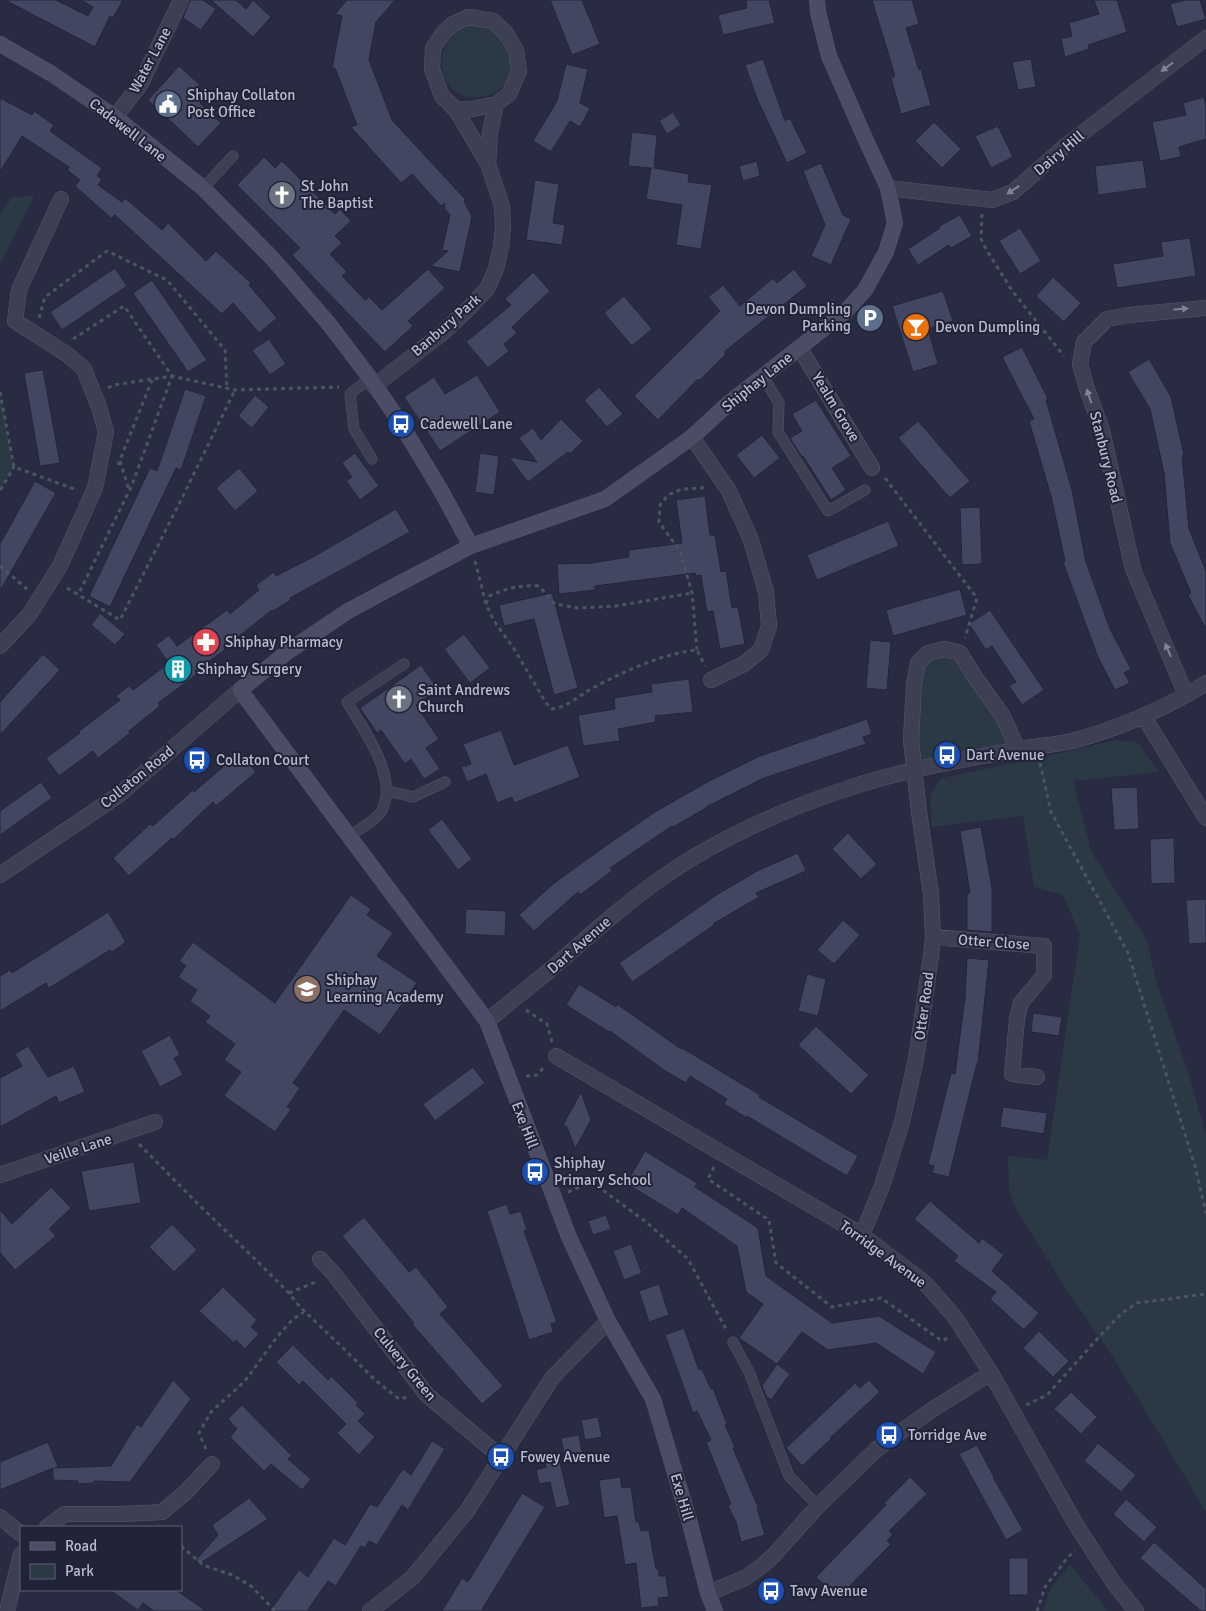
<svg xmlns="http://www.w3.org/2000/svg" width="1206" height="1611" viewBox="0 0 1206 1611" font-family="Signika,sans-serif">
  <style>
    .green { fill: #2b3944 }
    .building { fill: #434660; stroke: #23263a }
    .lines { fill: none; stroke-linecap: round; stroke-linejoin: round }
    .lane-casing { stroke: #55576a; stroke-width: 11 }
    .street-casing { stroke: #55576a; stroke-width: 16 }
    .secondary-casing { stroke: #55576a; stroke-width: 16 }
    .path { stroke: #495660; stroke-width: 3; stroke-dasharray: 4 4; stroke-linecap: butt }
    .lane { stroke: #3d3f53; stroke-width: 10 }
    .street { stroke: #3d3f53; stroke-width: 15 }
    .secondary { stroke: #4b4c66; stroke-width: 15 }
    .oneway { fill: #828396 }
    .labels { text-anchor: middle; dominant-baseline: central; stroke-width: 4; stroke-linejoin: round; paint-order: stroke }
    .street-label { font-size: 15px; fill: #babbcc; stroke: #212338 }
    .poi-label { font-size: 15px; fill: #babbcc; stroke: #212338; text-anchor: start }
  </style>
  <rect width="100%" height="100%" fill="#292b43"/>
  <path class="green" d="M467,26C475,26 485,25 493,30C521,49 515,96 478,97C469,98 460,96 453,90C437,75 439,49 454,34C457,31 462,29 467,26Z
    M34,196L0,264V216L12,197Z
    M0,392L14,467L1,489H0Z
    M928,653H960L1018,749L915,770L912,708Z
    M1116,740L1137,742L1159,772L1073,781L1092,853L1147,941L1156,980L1190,1078L1206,1136V1512L1111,1354L1064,1286L1015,1207L1009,1191L1008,1156L1047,1160L1080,935L1063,895L1034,887L1023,816L932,827L930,796L941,778L1029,760Z
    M1070,1565L1108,1611H1043L1051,1587Z"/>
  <path class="building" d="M5,0H56L88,16L93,7L81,0H123L113,18L110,16L95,47Z
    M190,0H203L216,9L201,30L183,18Z
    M211,0H236L246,9L253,0L271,17L253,37Z
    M347,0H395L376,22L369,60L392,120L465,199L464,201L472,217L460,272L431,266L448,251L442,250L450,215L444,208L445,203L441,206L412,174L401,183L351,127L357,125L335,68H332L342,16L335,14Z
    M550,0H582L600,44L572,55Z
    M746,0H769L775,23L723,35L718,15L747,8Z
    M872,0H912L919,24L906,28L919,70L921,69L931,105L901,114L891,78L895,76Z
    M1094,0H1117L1127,32L1088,45L1089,49L1065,57L1061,39L1072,36L1069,23L1099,14Z
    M1185,0H1200L1206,19L1177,27L1170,4Z
    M763,59L785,121L790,118L807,153L787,163L758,101L745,65Z
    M1031,59L1036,87L1018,90L1012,62Z
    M566,64L588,69L580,103L590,108L580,127L570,121L551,152L533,141L557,101Z
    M179,66L200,85L193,92L202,101L200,103L221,123L198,147L148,100Z
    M1204,97L1206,106V139L1179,147L1181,157L1160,161L1152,122L1186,115L1183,103Z
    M0,98L32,115L34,111L54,125L50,131L102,168L97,176L102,179L98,185L122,202L125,198L162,230L168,223L206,261L216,251L251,283L249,285L277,318L259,333L233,303L222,314L115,215L111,218L75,186L80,180L67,170L69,167L22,136L0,172Z
    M673,112L681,125L667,134L659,121Z
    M934,122L961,149L942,168L915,141Z
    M998,126L1013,157L991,168L975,136Z
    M632,132L657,135L654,168L689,174L688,182L712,185L701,249L676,245L682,205L646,199L651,168L628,166Z
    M264,157L275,168L282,161L335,214L340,209L351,221L335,236L342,243L330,254L347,272L342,276L365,300L369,297L382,310L428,269L445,288L408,321L413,326L385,352L292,255L300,248L237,185Z
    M1143,160L1147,188L1098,195L1095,166Z
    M757,161L760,176L743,181L739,166Z
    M821,163L843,215L851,219L831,265L811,256L825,225L803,171Z
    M535,180L559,184L553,223L565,225L562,245L526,240Z
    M960,215L972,236L951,248L949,245L918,265L908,249L940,228L939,226Z
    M1020,228L1041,261L1020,274L999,241Z
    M1190,238L1196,276L1117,288L1113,264L1163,256L1161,242Z
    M115,268L127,286L62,330L50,312Z
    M794,269L807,286L724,352L726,354L699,381L698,379L658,420L634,396L720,311L708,297L723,285L740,306L773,278L777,283Z
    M533,272L550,291L512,327L517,333L504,344L509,351L488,368L466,342L511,305L505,299Z
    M1053,277L1081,303L1064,322L1036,296Z
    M152,280L207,360L188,372L133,293Z
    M943,291L953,321L928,329L938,364L913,372L892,306Z
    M624,296L652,329L632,346L604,313Z
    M269,339L286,364L270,375L252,350Z
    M1022,347L1048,399L1046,400L1072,490L1086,562L1110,629L1131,669L1124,673L1130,683L1115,690L1097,655L1063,562L1065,561L1051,496L1029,421L1034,419L1002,357Z
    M1149,359L1171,397L1184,455L1182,456L1189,529L1206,571V629L1188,595L1191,593L1170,543L1164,473L1150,409L1128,372Z
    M43,370L60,463L40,466L24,373Z
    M477,375L500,412L440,451L404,397L434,377L445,394Z
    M599,387L623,414L607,427L584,400Z
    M185,389L206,396L181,470L176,468L110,607L89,596L150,468L157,471Z
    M255,395L269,407L252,428L238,416Z
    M816,400L851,456L832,468L846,490L831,500L803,456L802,457L790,438L802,431L792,414Z
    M561,419L583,441L570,454L568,452L528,482L509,457L537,462L519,438L533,428L541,440Z
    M918,421L970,481L950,498L898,438Z
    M762,435L780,458L754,478L736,455Z
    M355,453L379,486L360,500L346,481L352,477L342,463Z
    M480,453L499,456L494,495L475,492Z
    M239,468L258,491L235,511L216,488Z
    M35,481L56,493L0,591V544Z
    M705,496L710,535H715L721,572L726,571L732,608L738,607L745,644L720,649L713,611L707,612L701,575L696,576L695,573L595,586V590L559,594L557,564L592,563L629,557V550L682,543L676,500Z
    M980,507L982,564L962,565L960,508Z
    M396,509L410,532L290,598L291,600L273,611L272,610L224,648L225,650L195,671L197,674L158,703L160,706L129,731L130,733L98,758L93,751L59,776L46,758L80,733L78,732L120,700L116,696L129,686L133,690L169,663L156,645L169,635L177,646L227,610L230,614L259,590L256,585L274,572L276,576L313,557Z
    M888,521L899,546L817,580L807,555Z
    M960,589L967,615L893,636L886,610Z
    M552,593L578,688L554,695L534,619L504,626L499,605Z
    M990,610L1044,690L1022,705L1009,686L1016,682L992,646L986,650L969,624Z
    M100,613L125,634L115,645L91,625Z
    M464,634L490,668L470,683L444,649Z
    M870,640L891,642L887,690L866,688Z
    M43,654L60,670L0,735V702Z
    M421,665L438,689L416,705L439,739L426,748L440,769L424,779L411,759L405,764L381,730L377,733L360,708Z
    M689,679L693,712L655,716L656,722L618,729L620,741L583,746L578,715L615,709L614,698L652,692L651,684Z
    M867,719L872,734L863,737L866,744L764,778L706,807V808L673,827L672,826L610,868L612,871L580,895L578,892L534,931L519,915L553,884L604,847L655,812L709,781L760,756Z
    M501,730L514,765L568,745L580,777L514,803L512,797L497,803L486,774L467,782L461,767L471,764L463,744Z
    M240,752L256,772L216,806L213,802L173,840L172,838L129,876L113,858L150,824L153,826L193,790L194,792Z
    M41,782L52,798L0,835V811Z
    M1137,787L1139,829L1114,830L1111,788Z
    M442,819L472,859L458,870L428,830Z
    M981,827L992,888V932L967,930V893H970L960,831Z
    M848,833L877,864L861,879L832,849Z
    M1174,838L1175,883L1151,884L1150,839Z
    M798,853L806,871L756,893L759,897L713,924L714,925L632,982L619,963L718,894L759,870Z
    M351,895L371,909L367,915L393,933L377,956L417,983L380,1035L344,1010L293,1083L300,1088L287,1107L291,1109L275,1132L224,1096L241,1072L224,1060L235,1044L205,1022L210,1016L190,1001L197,990L178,977L186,966L179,961L193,942L275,1003Z
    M1206,899V943L1189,944L1186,900Z
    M466,909L506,911L505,936L465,934Z
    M108,912L126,942L112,952L110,950L49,988L46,983L0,1011V976L10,970L12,973Z
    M843,920L860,935L834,964L817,950Z
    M967,958L989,960L978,1063H977L949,1177L932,1173L934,1166L928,1164L951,1073L955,1074L965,997Z
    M807,974L826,979L818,1016L798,1011Z
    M579,984L616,1007L617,1004L681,1049L682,1048L760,1095L759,1097L858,1156L847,1176L747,1116V1118L724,1104L727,1099L690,1076L686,1083L664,1070L610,1031L609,1032L566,1005Z
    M1033,1013L1062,1017L1059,1036L1031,1032Z
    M816,1026L869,1075L851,1094L798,1045Z
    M170,1035L180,1055L174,1058L183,1075L160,1087L141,1051Z
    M28,1046L48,1077L74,1066L85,1092L59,1103L56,1096L0,1127V1078L22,1066L15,1054Z
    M473,1067L485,1083L435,1121L423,1104Z
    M581,1092L591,1120L575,1149L567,1127L563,1125Z
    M1003,1107L1047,1113L1044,1134L1000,1127Z
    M645,1151L697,1183L695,1187L758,1228L766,1276L832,1323L879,1316L936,1352L923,1374L876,1343L828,1350L802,1332L777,1364L739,1338L763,1304L746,1292L737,1246L682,1208L678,1215L629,1185V1179Z
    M134,1162L141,1203L89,1211L81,1171Z
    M51,1187L71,1208L49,1229L56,1236L15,1270L0,1253V1210L12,1224Z
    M930,1201L979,1243L982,1238L1004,1255L992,1271L1039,1313L1024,1330L990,1299L996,1292L954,1261L958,1256L914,1219Z
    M507,1204L510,1214L521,1211L527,1230L524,1231L557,1322L551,1324L553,1332L529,1340L487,1211Z
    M606,1215L611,1229L593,1235L588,1221Z
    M364,1217L409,1272L416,1267L448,1307L440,1314L503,1386L482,1404L412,1324L414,1323L342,1236Z
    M172,1224L197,1250L174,1272L149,1247Z
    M631,1244L642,1273L624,1280L613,1251Z
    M659,1284L669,1315L649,1322L639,1291Z
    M223,1287L257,1320L251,1327L259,1334L245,1349L236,1340L234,1343L199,1311Z
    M684,1328L699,1370L702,1369L711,1389L713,1388L727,1424L725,1425L735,1447L733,1448L758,1507L757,1508L765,1535L741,1542L736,1522L728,1506L731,1504L706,1442L711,1440L697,1411L693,1413L665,1335Z
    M1039,1331L1069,1361L1053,1377L1023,1348Z
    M293,1345L328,1380L331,1376L358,1403L356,1405L365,1414L358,1421L375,1437L359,1455L337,1433L346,1424L303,1381L299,1385L276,1362Z
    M777,1364L790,1374L771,1400L766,1396L762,1386Z
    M173,1380L191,1399L130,1482L94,1481V1483L78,1484V1481L53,1480V1468L0,1490V1462L48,1442L58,1467L55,1468L111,1466L137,1424L141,1427Z
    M869,1380L880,1392L830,1438L831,1439L802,1466L786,1448L855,1383L860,1388Z
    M1071,1392L1097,1417L1081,1434L1054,1409Z
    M242,1405L292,1456L288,1459L311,1479L302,1490L271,1464L264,1471L230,1437L237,1429L228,1419Z
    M598,1417L602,1437L585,1440L581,1420Z
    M579,1435L583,1458L565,1461L561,1438Z
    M432,1441L445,1449L408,1510L402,1505L377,1545L369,1541L365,1548L361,1546L336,1586L328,1581L307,1611H270L299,1570L308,1577L334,1538L345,1545L370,1504L377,1507L403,1469L411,1475Z
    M1098,1443L1136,1475L1121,1492L1084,1461Z
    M977,1445L994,1477H993L1023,1530L1006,1540L959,1454Z
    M559,1458L570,1505L556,1508L550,1482L539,1484L536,1470L546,1467L545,1461Z
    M620,1477L622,1488L631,1487L636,1522H639L641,1531L649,1530L656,1569H658L659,1576H666L669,1597L658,1598L659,1606L641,1608L636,1563L625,1565L617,1516L604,1518L599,1480Z
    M910,1477L927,1494L889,1531L893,1534L887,1541L891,1544L838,1598L816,1577L886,1505L884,1503Z
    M522,1493L545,1507L481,1611H442L462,1578L468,1582Z
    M249,1498L268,1519L199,1564L196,1560L218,1535L212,1525Z
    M1126,1499L1157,1527L1144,1542L1113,1514Z
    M1154,1542L1206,1589V1611H1201L1140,1558Z
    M1009,1558H1028V1595H1009Z
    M110,1590H176L206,1611H154L143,1603L138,1610Z"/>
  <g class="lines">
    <g class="lane-casing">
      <path id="lane" d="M203,188L233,156
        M763,377L779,403L778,432L828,511L865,490
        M370,378L350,394L354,429L372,459
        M388,791L413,797L445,782
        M350,836C358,830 377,819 381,812C400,779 364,730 347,702L404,664
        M733,1342L749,1372L789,1476L818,1506"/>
    </g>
    <g class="street-casing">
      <path id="street" d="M456,110L473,109L496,104
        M115,117L140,85L181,0
        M888,188L992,200L1013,192L1064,147L1206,38
        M799,347L872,468
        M374,386L440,335L466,311L487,289L496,269L501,247L503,227L502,206L488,164L456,110L442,96L432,69L433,48L444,32L453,24L468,17L493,21L505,32L516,50L519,71L509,94L496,104L490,133L488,164
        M692,437L729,491L751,540L766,592L769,626L761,650L744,664L711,680
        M0,646L29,615L60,566L95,488L106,432L99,407L84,369L68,355L15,321L19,290L61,199
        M1186,695L1133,569L1102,430L1087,389L1080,364L1084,342L1107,319L1129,315L1206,308
        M1144,717L1206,818
        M0,875L120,794L240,690
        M933,937L1044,946V975L1021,1003L1017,1019L1012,1074L1037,1077
        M487,1021C508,1004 529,987 550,970C587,938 623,905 663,877C717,839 787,808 849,788C903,770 960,760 1016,750C1034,746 1054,745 1072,741C1120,728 1164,709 1206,683
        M556,1056L862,1235L925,1283L954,1316L991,1373L1075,1523L1113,1582L1136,1611
        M0,1175L155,1122
        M862,1235L882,1186L902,1122L916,1059L931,956L933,937L931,894L919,812L911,740L914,684L918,663L928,653L945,649L960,653L975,677L1002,715L1018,749
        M320,1259L334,1274L427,1395L501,1457
        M0,1517L21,1534
        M47,1527L65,1514H124L162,1512L186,1492L212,1464
        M708,1593L745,1578L762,1566L774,1555L818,1506L878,1448L933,1409L991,1373
        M7,1611L21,1554
        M370,1611L412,1578L467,1511L552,1378L608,1321"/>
    </g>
    <g class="secondary-casing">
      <path id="secondary" d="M0,44L52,74L115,117L203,188L273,259L329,324L370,378L401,424L440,489L471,546
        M715,1611L708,1593L689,1520L653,1399L608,1321L569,1237L487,1021L240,690L290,650L348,611L404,581L471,546L605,499L692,437L729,403L846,311L865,290L886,252L895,223L888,188L864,136L829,56L818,12L817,0"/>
    </g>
    <path class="path" d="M982,214L981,239L986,249L1013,292L1064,356
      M39,318L45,297L107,251L167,280L225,350L227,388
      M73,339L124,306L172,376L132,485L78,595
      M108,388L114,385L172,376L235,390L339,387
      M0,392L14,467L77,490
      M120,461L129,490
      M118,465L152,380
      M885,478L977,598L965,638
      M0,489H1L14,467
      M475,561L486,604L494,621L513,647L546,703L552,709C570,706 577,696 593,688C622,672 664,653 697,650L705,666
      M0,566L27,589
      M67,588L120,620L181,500L235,390
      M486,604L489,596C508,588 519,585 539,586L555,604L578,608L616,606L692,593
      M697,650L692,593L680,551L659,522L660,505L668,495L682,489L702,488L707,486
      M1040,763L1051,812L1128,953L1195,1166L1206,1213
      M526,1010L547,1024L552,1042
      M526,1076L537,1075L544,1067
      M139,1144L198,1204L258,1262L289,1293L300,1307L343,1348L375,1380L399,1399L408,1397
      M714,1167L708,1179L769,1220L776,1263L832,1307L881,1298L942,1341L949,1337
      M568,1192L592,1182L646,1222L688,1259L727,1331
      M289,1293L318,1281
      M1026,1405L1047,1395L1099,1337L1122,1313L1137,1303L1206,1294
      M206,1449L199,1433L211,1412L245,1381L277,1337L293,1319L304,1312
      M181,1546L203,1565L232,1575L251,1586L275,1611
      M1037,1611L1045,1587L1068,1557L1075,1551"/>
    <use href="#lane" class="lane"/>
    <use href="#street" class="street"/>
    <use href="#secondary" class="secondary"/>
  </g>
  <defs><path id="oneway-solid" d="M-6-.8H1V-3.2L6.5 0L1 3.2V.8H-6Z" transform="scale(1.25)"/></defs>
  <g class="oneway">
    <use href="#oneway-solid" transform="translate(1167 67) rotate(143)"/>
    <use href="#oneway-solid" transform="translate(1013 190) rotate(147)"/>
    <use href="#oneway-solid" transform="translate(1181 309) rotate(-6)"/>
    <use href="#oneway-solid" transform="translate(1089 396) rotate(-109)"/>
    <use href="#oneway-solid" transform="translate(1168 650) rotate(-113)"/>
  </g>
  <defs>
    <g id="civic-disc" transform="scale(1.4375)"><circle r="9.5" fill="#5c6f8a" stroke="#212338"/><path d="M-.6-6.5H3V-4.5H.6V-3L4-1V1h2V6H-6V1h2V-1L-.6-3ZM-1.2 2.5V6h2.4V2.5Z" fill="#fff"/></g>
    <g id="church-disc" transform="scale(1.4375)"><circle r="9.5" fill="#6b7280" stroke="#212338"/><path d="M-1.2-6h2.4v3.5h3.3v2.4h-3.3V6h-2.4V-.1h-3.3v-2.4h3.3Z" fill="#fff"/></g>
    <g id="parking-disc" transform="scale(1.4375)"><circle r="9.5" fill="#5c6f8a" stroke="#212338"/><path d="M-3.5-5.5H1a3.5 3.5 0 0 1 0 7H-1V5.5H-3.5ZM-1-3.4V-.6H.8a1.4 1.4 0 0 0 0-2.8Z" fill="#fff"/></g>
    <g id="bar-disc" transform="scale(1.4375)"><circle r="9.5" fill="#e8710a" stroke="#212338"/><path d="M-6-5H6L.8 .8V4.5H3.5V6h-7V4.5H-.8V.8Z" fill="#fff"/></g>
    <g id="bus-disc" transform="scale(1.4375)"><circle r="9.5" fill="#1a4fb4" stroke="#212338"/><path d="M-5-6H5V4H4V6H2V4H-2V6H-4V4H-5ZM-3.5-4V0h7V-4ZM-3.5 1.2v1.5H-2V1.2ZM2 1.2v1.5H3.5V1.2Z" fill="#fff"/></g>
    <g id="pharmacy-disc" transform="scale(1.4375)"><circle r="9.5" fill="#e0444e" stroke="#212338"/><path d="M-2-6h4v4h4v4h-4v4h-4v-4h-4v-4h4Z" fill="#fff"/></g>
    <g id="building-disc" transform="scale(1.4375)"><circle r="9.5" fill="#0f9aa8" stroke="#212338"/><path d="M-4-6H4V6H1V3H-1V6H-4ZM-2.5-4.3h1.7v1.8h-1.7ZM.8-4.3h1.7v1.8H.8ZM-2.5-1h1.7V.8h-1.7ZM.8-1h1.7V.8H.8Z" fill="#fff"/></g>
    <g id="school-disc" transform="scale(1.4375)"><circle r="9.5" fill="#8d6e63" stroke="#212338"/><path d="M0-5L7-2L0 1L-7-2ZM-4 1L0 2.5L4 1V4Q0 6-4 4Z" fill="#fff"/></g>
  </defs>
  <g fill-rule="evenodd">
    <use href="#civic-disc" x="168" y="104"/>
    <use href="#church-disc" x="282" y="195"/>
    <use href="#parking-disc" x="870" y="318"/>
    <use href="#bar-disc" x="916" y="327"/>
    <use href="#bus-disc" x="401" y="424"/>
    <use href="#pharmacy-disc" x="206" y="642"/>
    <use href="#building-disc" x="178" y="669"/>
    <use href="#church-disc" x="399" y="699"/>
    <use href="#bus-disc" x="947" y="755"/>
    <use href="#bus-disc" x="197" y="760"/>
    <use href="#school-disc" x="307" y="989"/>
    <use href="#bus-disc" x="535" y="1172"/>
    <use href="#bus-disc" x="889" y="1435"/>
    <use href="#bus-disc" x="501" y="1457"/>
    <use href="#bus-disc" x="771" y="1591"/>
  </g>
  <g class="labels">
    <g class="street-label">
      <text transform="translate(150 60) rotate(-62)">Water Lane</text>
      <text transform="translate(128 130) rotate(38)">Cadewell Lane</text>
      <text transform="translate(1059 153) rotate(-40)">Dairy Hill</text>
      <text transform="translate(446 325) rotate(-41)">Banbury Park</text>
      <text transform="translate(757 382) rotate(-39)">Shiphay Lane</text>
      <text transform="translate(836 407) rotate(59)">Yealm Grove</text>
      <text transform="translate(1106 457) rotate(76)">Stanbury Road</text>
      <text transform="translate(137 777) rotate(-39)">Collaton Road</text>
      <text transform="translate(994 942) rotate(4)">Otter Close</text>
      <text transform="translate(579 945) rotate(-41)">Dart Avenue</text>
      <text transform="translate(924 1006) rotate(-82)">Otter Road</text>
      <text transform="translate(525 1125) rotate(69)">Exe Hill</text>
      <text transform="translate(78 1149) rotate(-18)">Veille Lane</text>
      <text transform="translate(883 1254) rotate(36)">Torridge Avenue</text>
      <text transform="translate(405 1364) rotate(51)">Culvery Green</text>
      <text transform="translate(682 1497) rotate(74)">Exe Hill</text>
    </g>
    <g class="poi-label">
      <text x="187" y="95">Shiphay Collaton<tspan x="187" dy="17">Post Office</tspan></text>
      <text x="301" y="186">St John<tspan x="301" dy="17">The Baptist</tspan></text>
      <text x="851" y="309" text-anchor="end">Devon Dumpling<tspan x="851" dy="17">Parking</tspan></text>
      <text x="935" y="327">Devon Dumpling</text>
      <text x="420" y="424">Cadewell Lane</text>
      <text x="225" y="642">Shiphay Pharmacy</text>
      <text x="197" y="669">Shiphay Surgery</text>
      <text x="418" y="690">Saint Andrews<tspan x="418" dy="17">Church</tspan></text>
      <text x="966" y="755">Dart Avenue</text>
      <text x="216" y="760">Collaton Court</text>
      <text x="326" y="980">Shiphay<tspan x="326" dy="17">Learning Academy</tspan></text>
      <text x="554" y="1163">Shiphay<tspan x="554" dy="17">Primary School</tspan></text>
      <text x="908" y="1435">Torridge Ave</text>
      <text x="520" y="1457">Fowey Avenue</text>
      <text x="790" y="1591">Tavy Avenue</text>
    </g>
  </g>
  <rect x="20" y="1526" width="162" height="65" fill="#212338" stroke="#5e6073"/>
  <rect x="30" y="1542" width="25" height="8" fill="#4b4c66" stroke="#5e6073"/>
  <text x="65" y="1551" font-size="15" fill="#babbcc">Road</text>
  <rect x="30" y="1564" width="25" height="15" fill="#2b3944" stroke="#5e6073"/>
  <text x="65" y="1576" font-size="15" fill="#babbcc">Park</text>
</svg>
